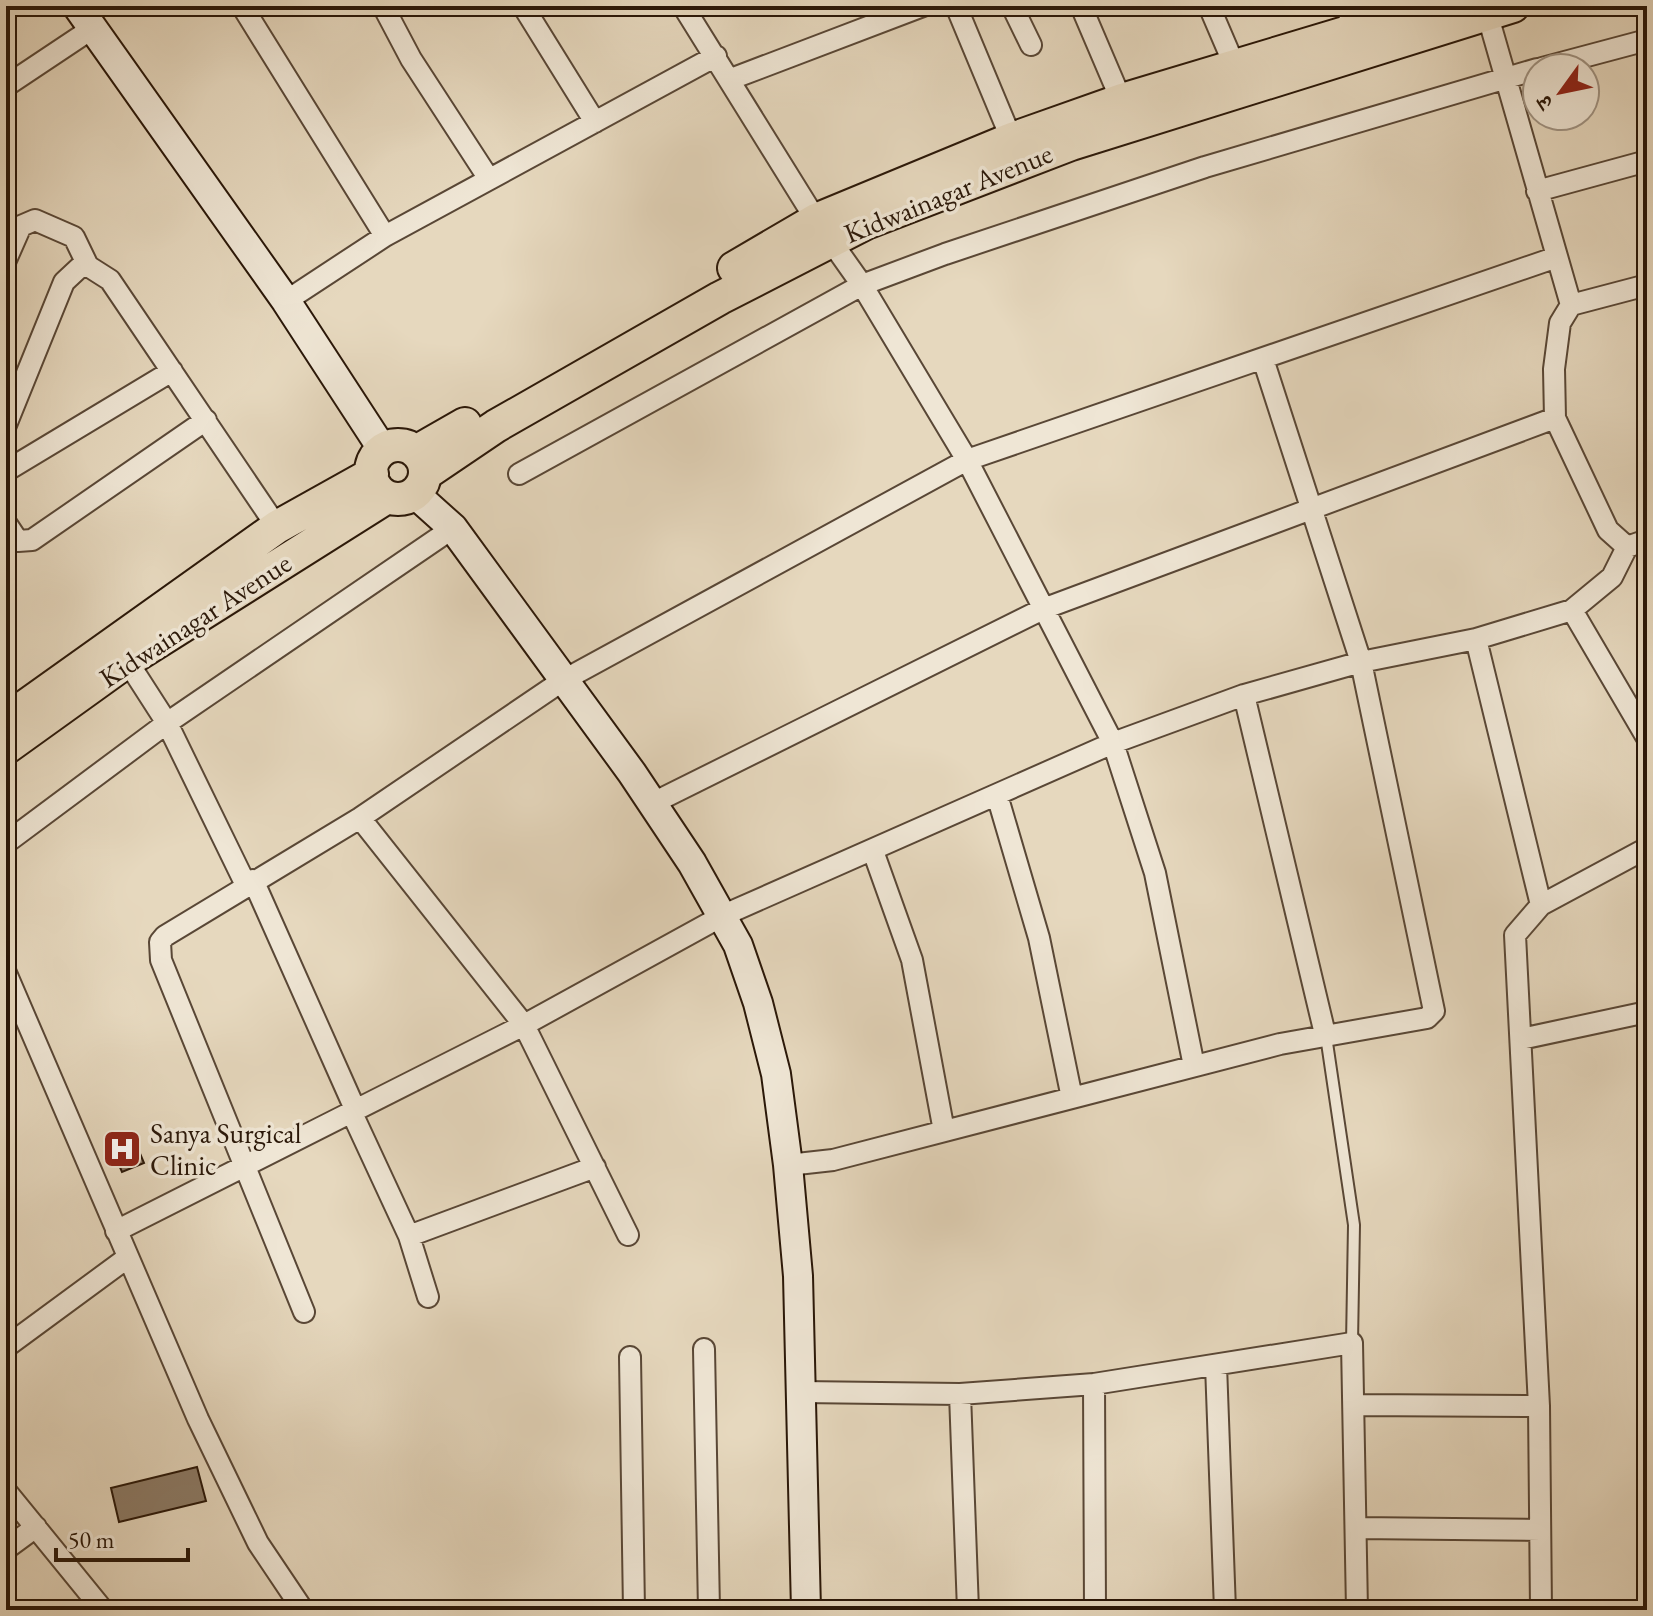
<svg xmlns="http://www.w3.org/2000/svg" width="1653" height="1616" viewBox="0 0 1653 1616" font-family="'EB Garamond','Noto Serif Devanagari',serif">
  <style>
    .building { fill: #8c7b67; stroke: #2a1708; stroke-width: 2 }
    .lines { fill: none; stroke-linecap: round; stroke-linejoin: round }
    .lane-casing { stroke: #594736; stroke-width: 14 }
    .street-casing { stroke: #594736; stroke-width: 24 }
    .secondary-casing { stroke: #2a1708; stroke-width: 32 }
    .primary-casing { stroke: #2a1708; stroke-width: 36 }
    .lane { stroke: #efe6d5; stroke-width: 10 }
    .street { stroke: #efe6d5; stroke-width: 20 }
    .secondary { stroke: #efe6d5; stroke-width: 28 }
    .primary { stroke: #e6d8be; stroke-width: 32 }
    .labels { text-anchor: middle; dominant-baseline: central; stroke-width: 7; stroke-linejoin: round; paint-order: stroke }
    .street-label { font-size: 28px; fill: #2a1708; stroke: #efe6d5 }
    .poi-label { font-size: 28px; fill: #2a1708; stroke: #efe6d5; text-anchor: start }
  </style>
  <rect width="100%" height="100%" fill="#e6d8be"/>
  <filter id="stains"><feTurbulence type="fractalNoise" baseFrequency=".0025" numOctaves="4"/><feColorMatrix values="0 0 0 0 .2 0 0 0 0 .09 0 0 0 0 .02 0 0 0 .5 -.17"/></filter>
  <radialGradient id="worn" r=".72"><stop offset=".6" stop-color="#630" stop-opacity="0"/><stop offset="1" stop-color="#630" stop-opacity=".3"/></radialGradient>
  <path class="building" d="M131,1132L144,1163L122,1172L109,1142Z
    M197,1467L206,1501L119,1522L111,1488Z"/>
  <g class="lines">
    <g class="lane-casing">
      <path id="lane" d="M1326,1036L1354,1225L1352,1343"/>
    </g>
    <g class="street-casing">
      <path id="street" d="M242,6L385,236
        M383,6L411,59L489,179
        M523,6L595,122
        M683,6L816,220L862,285L967,460L1113,743L1155,873L1194,1066
        M956,6L1016,150
        M1012,6L1031,45
        M1081,6L1125,109
        M1209,6L1239,76
        M1346,6L1359,39
        M1485,6L1571,305
        M1542,68L1647,40
        M731,79L923,6
        M6,86L93,28
        M1537,191L1647,161
        M6,260L21,226L35,220L74,237L88,266
        M286,301L385,236L716,56
        M6,425L64,282L79,268L88,266L110,280L277,527
        M6,471L172,371
        M519,474L862,285L945,254L1205,167L1537,69
        M6,523L18,541L32,540L206,420
        M1627,547L1608,530L1555,418L1554,369L1560,323L1571,305L1647,285
        M1572,610L1612,577L1627,547L1647,540
        M1476,639L1572,610L1647,738
        M122,653L167,723L246,885
        M1244,695L1325,1034
        M997,795L1039,938L1072,1098
        M653,803L1043,609L1555,418
        M360,818L524,1025L628,1235
        M6,843L167,723L453,528
        M873,851L912,960L944,1131
        M253,880L355,1109
        M6,973L198,1419L258,1543L303,1610
        M1521,1039L1647,1012
        M351,1111L409,1236L428,1297
        M788,1165L833,1160L1280,1044L1427,1018L1434,1011L1361,662L1263,359
        M116,1231L524,1025L724,915L1113,743L1244,695L1361,662L1476,639L1541,905
        M409,1236L595,1167
        M304,1312L161,960L160,942L165,936L360,818L562,681L967,460L1557,257
        M6,1347L127,1258
        M704,1349L709,1610
        M630,1357L634,1610
        M1216,1365L1225,1610
        M1094,1384L1095,1610
        M801,1392L960,1394L1094,1384L1352,1343L1357,1610
        M960,1394L968,1610
        M1355,1405L1539,1406
        M6,1491L103,1610
        M1357,1528L1540,1530
        M6,1549L36,1527
        M1541,1610L1539,1406L1515,935L1541,905L1647,848"/>
    </g>
    <g class="secondary-casing">
      <path id="secondary" d="M77,6L286,301L383,450
        M415,494L453,528L632,773L692,863L738,945L758,1003L776,1074L788,1165L798,1276L806,1610"/>
    </g>
    <g class="primary-casing">
      <path id="primary" d="M734,268L816,220L1012,139L1122,100L1435,6
        M371 472a27 27 0 1 1 54 0a27 27 0 1 1-54 0Z
        M416,452L465,424
        M425,474L496,426L720,298L866,223L1071,144L1513,6
        M6,720L277,527L372,474
        M6,748L127,661L387,497"/>
    </g>
    <use href="#lane" class="lane"/>
    <use href="#street" class="street"/>
    <use href="#secondary" class="secondary"/>
    <use href="#primary" class="primary"/>
  </g>
  <defs>
    <g id="hospital-square" transform="scale(2)"><rect x="-9" y="-9" width="18" height="18" rx="4" fill="#8f2418" stroke="#efe6d5"/><path d="M-5-5h3v3.5h4V-5h3V5h-3V1.5h-4V5h-3Z" fill="#fff"/></g>
  </defs>
  <g fill-rule="evenodd">
    <use href="#hospital-square" x="122" y="1149"/>
  </g>
  <g class="labels">
    <g class="street-label">
      <text transform="translate(948 193) rotate(-22)">Kidwainagar Avenue</text>
      <text transform="translate(195 620) rotate(-33)">Kidwainagar Avenue</text>
    </g>
    <g class="poi-label">
      <text x="150" y="1133">Sanya Surgical<tspan x="150" dy="32">Clinic</tspan></text>
    </g>
  </g>
  <rect width="1653" height="1616" fill="none" stroke="#e6d8be" stroke-width="32"/>
  <rect x="8" y="8" width="1637" height="1600" fill="none" stroke="#2a1708" stroke-width="4"/>
  <rect x="16" y="16" width="1621" height="1584" fill="none" stroke="#2a1708" stroke-width="2"/>
  <g transform="translate(1561 92) rotate(237)"><circle r="38" fill="#efe6d5" stroke="#a09383" stroke-width="2"/>
  <path d="M0-6L14 30L0 20L-14 30Z" fill="#8f2418"/>
  <text y="-12" font-size="22" font-weight="bold" text-anchor="middle" fill="#2a1708">उ</text>
  </g>
  <path d="M56 1548v12h132v-12" fill="none" stroke="#2a1708" stroke-width="4"/>
  <text x="68" y="1548" font-size="24" fill="#2a1708" stroke="#efe6d5" stroke-width="6" paint-order="stroke">50 m</text>
  <rect width="100%" height="100%" filter="url(#stains)"/>
  <rect width="100%" height="100%" fill="url(#worn)"/>
</svg>
